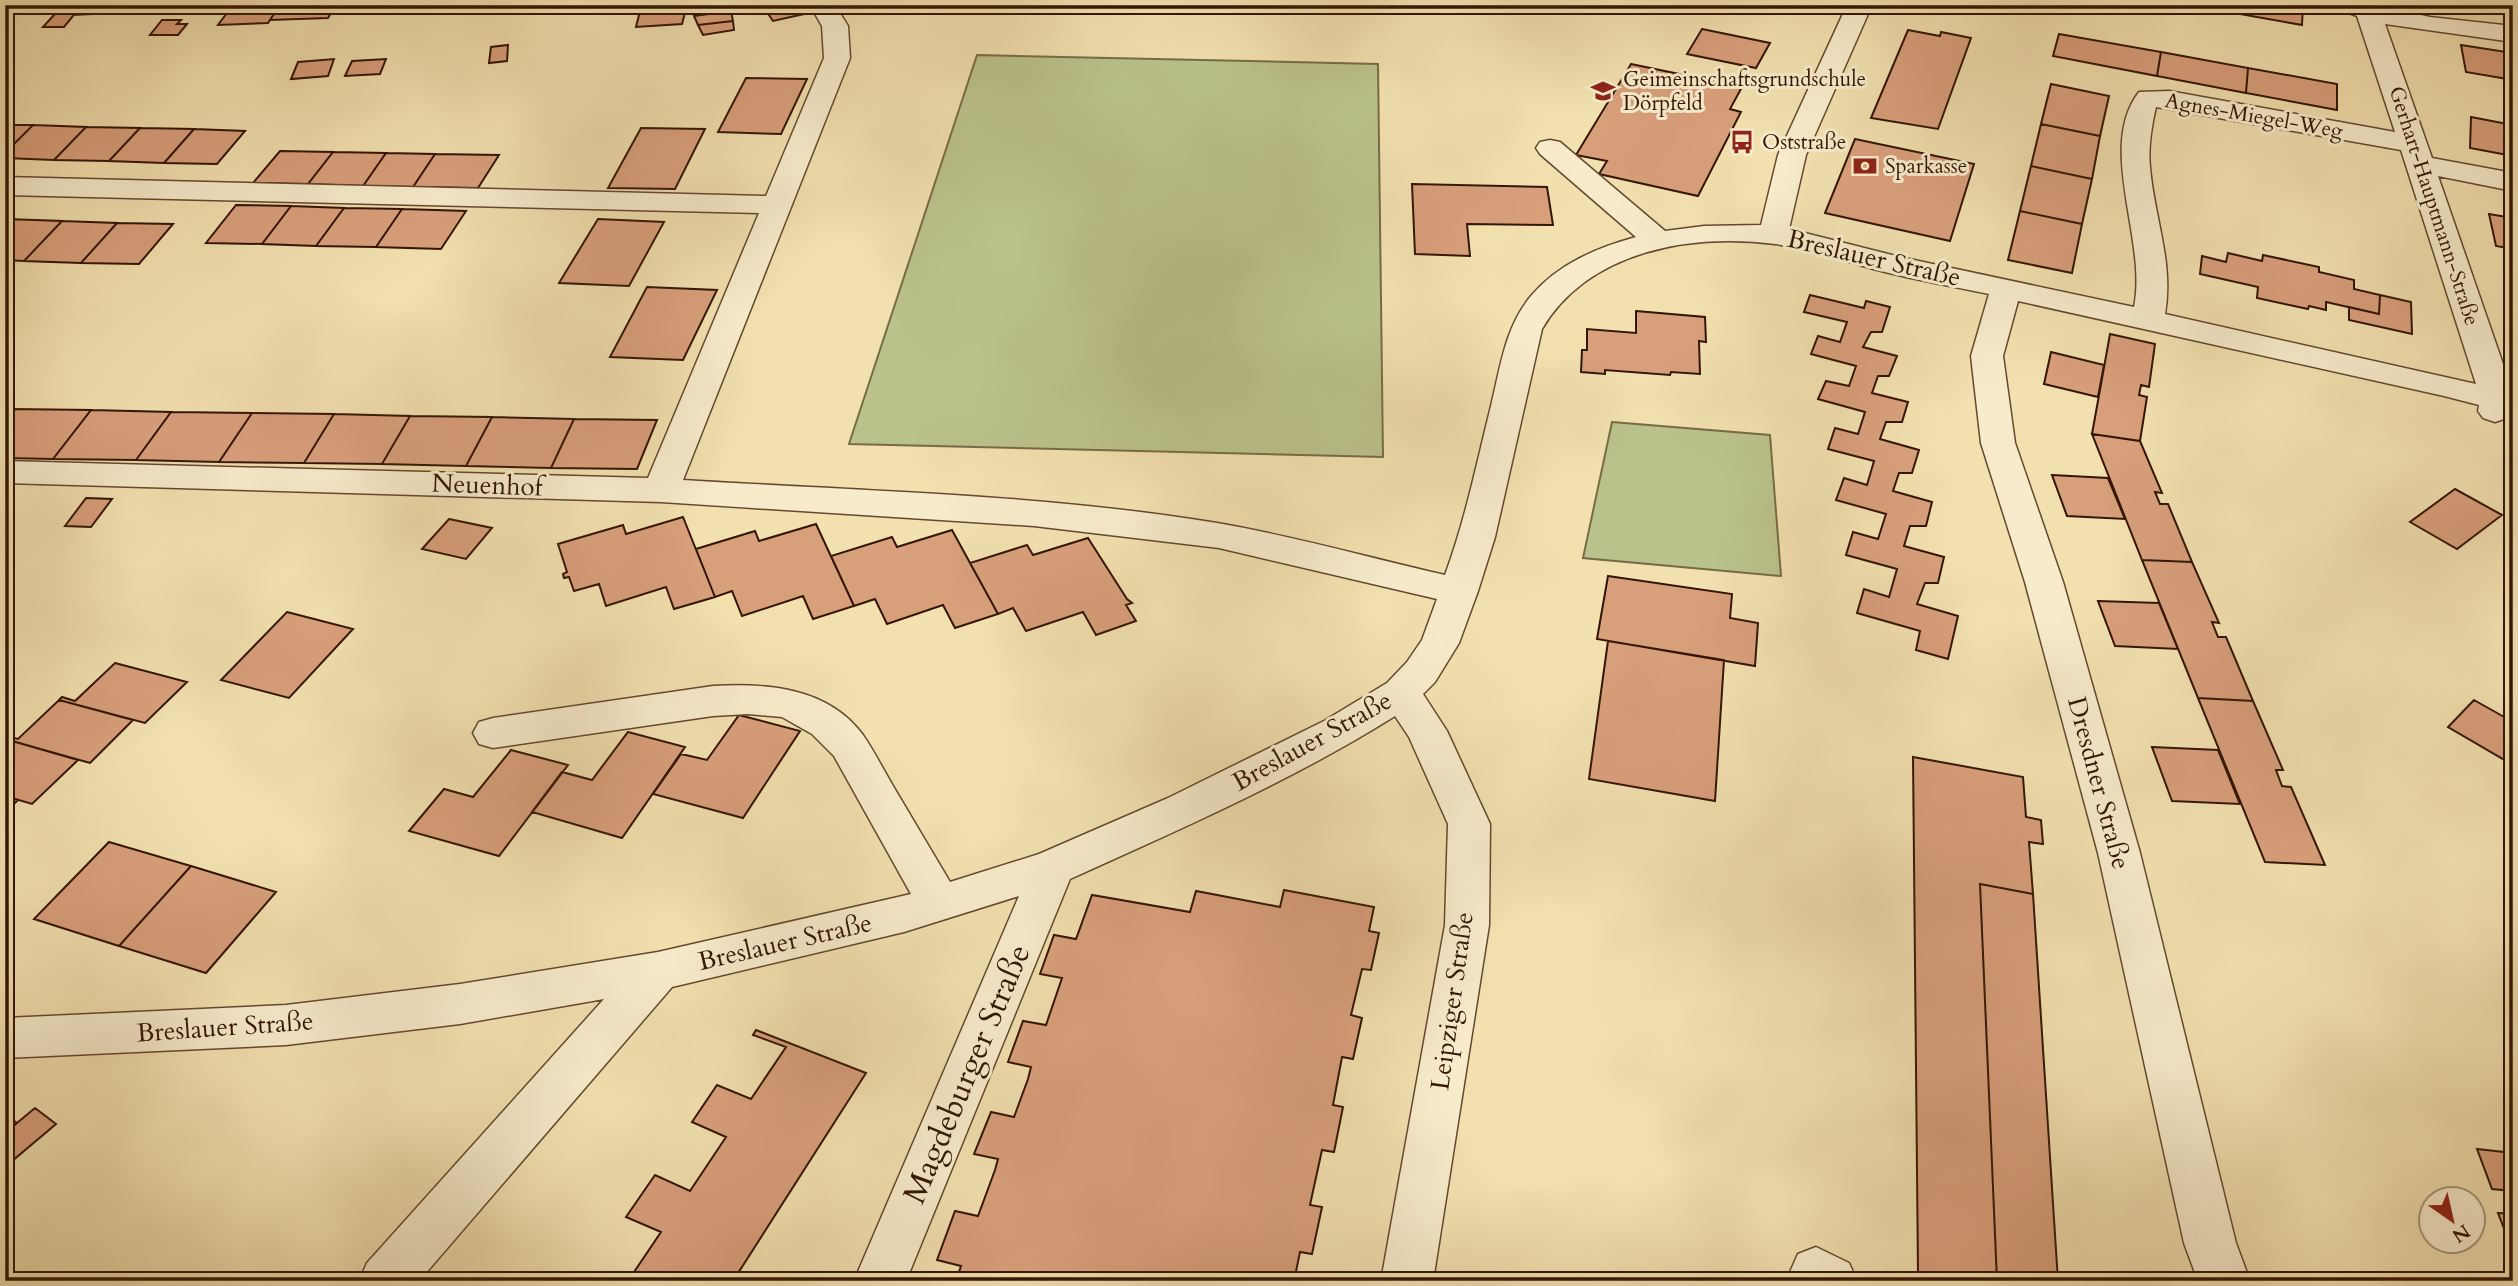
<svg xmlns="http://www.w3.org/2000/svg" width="2518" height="1286" viewBox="0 0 2518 1286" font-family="Cardo,serif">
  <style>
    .green { fill: #bac28b; stroke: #776c48; stroke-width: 2 }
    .building { fill: #d89f7b; stroke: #341604; stroke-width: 2 }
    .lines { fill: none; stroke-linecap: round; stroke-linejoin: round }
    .minor-casing { stroke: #64482f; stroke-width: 3 }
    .minor { fill: #f7ebcb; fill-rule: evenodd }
    .labels { text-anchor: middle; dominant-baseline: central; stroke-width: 6; stroke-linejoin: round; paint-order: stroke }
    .far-poi-label { font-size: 21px; fill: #341604; stroke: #f7ebcb; text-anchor: start }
    .far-street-label { font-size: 21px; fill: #341604; stroke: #f7ebcb }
    .street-label { font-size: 26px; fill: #341604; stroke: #f7ebcb }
    .near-street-label { font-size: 32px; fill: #341604; stroke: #f7ebcb }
  </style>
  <rect width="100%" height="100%" fill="#f2e0af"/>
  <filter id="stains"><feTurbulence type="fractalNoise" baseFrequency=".00286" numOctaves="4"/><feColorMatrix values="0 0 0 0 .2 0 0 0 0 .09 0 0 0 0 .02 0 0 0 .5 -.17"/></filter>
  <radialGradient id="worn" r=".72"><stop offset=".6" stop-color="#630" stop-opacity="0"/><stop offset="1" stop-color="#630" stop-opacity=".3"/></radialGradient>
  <path class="green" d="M977,55L1378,64L1383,457L849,444Z
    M1612,422L1770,435L1781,576L1583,558Z"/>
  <path class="building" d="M63,5H82L64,27H43Z
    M82,5H138L133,12L74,15Z
    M138,5H173L169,11L133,12Z
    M233,5H280L268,23L218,25Z
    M280,5H336L328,18L270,20Z
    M378,5H429L428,8L375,10Z
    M537,5H644L643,8L534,13Z
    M762,5H797L804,14L773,21Z
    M1927,5H1974L1972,14Z
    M2217,5H2303L2302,25L2217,10Z
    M2452,5H2513V15Z
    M686,9L682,24L636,27L640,11Z
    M731,11L733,21L698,25L694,16Z
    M162,20H181L177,24H187L178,35H150Z
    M733,21L734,30L703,35L698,25Z
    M1702,29L1770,43L1756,68L1687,54Z
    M1908,30L1940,36L1941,32L1971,38L1938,129L1871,118Z
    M2059,34L2161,52L2157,76L2053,56Z
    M508,45L507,61L489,63L491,47Z
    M2461,45L2513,53V80L2466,72Z
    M2161,52L2248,68L2246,93L2157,76Z
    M334,59L328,76L291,79L298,62Z
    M386,59L380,74L345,76L352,61Z
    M1631,64L1742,87L1730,109L1741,112L1698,196L1599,174L1607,161L1576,155Z
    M2248,68L2337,84V110L2246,93Z
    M746,78L807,79L781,134L718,132Z
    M2051,84L2109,96L2100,136L2041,124Z
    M2471,117L2513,125V156L2470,148Z
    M2041,124L2100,136L2092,179L2031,166Z
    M5,125H33L5,153Z
    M33,125L86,127L54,160L5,158V153Z
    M86,127L140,128L109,161L54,160Z
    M140,128L194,129L164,163L109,161Z
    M641,128L705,129L675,189L608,188Z
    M194,129L245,131L217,164L164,163Z
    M1855,139L1974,164L1950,241L1825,213Z
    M280,151L333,152L308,184L253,183Z
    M333,152L386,153L363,186L308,184Z
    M386,153L435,154L413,187L363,186Z
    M435,154L499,155L478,188L413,187Z
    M2031,166L2092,179L2082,224L2020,211Z
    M1412,184L1547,187L1553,225L1467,224L1470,256L1415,254Z
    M236,205L291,206L262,244L206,243Z
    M291,206L344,208L316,246L262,244Z
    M344,208L402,209L376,247L316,246Z
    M402,209L466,211L441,249L376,247Z
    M2020,211L2082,224L2072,273L2008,260Z
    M2489,214L2513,218V249L2496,246Z
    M598,219L664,222L629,286L559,283Z
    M5,220L6,219L62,221L24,261L5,260Z
    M62,221L117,223L81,263L24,261Z
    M117,223L173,224L139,264L81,263Z
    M2228,253L2262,261L2263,255L2319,267V272L2354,280V289L2380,295L2379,314L2326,302V310L2309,306L2308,309L2257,298L2258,287L2200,274L2202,256L2226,262Z
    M647,287L717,290L683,360L610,357Z
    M1810,295L1864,308L1866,301L1890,307L1882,332H1871L1863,347L1897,356L1889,376H1878L1872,393L1908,402L1902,422H1886L1880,439L1919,450L1912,473H1899L1893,491L1932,502L1926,526H1910L1904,546L1944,557L1938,583H1925L1917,604L1958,616L1948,659L1916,650L1920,631L1857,613L1864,589L1889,597L1897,569L1846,555L1853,532L1878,539L1886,514L1836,500L1844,478L1867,485L1874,461L1828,449L1835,428L1858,434L1865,412L1818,399L1826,381L1849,386L1856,366L1811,354L1818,336L1840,342L1847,322L1804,312Z
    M2380,295L2411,302L2412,334L2349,320V307L2379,314Z
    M1636,311L1705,317L1706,342L1699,341L1700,374L1671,372L1670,375L1605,370V374L1581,372L1582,350H1587V329L1636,333Z
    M2110,334L2155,344L2149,387L2141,385L2139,395L2147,397L2140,441L2092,434Z
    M2051,352L2104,365L2098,397L2044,384Z
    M10,409L91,410L53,459L5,458V415Z
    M91,410L171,412L136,460L53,459Z
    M171,412L252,413L219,462L136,460Z
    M252,413L334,414L304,463L219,462Z
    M334,414L410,416L382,464L304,463Z
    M410,416L492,417L466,466L382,464Z
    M492,417L574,419L551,468L466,466Z
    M574,419L657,420L637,469L551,468Z
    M2092,434L2140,441L2162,493L2155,492L2160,504H2168L2192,562L2142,560Z
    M2052,475L2108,478L2125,519L2067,516Z
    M2455,489L2502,515L2457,549L2410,522Z
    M86,498L112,499L91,527L65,526Z
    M683,517L715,597L674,609L666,587L606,606L599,584L574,591L569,577L564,578L563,574L567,572L558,544L623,525L626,534Z
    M449,519L492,528L466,559L422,549Z
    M816,524L854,606L813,619L803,596L742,616L732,591L715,597L696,549L755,531L759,541Z
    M952,530L998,614L955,628L943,605L887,624L875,599L854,606L831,556L892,537L897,547Z
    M1088,538L1127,599L1132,603L1126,605L1136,621L1096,635L1083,612L1026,631L1013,608L998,614L970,563L1027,545L1033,555Z
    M2142,560L2192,562L2219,623L2212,622L2218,637H2226L2253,701L2198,698Z
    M1608,576L1732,594L1730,618L1758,623L1755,666L1597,639Z
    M2098,601L2159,603L2178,649L2115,646Z
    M287,612L353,629L289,698L221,680Z
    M1608,641L1724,660L1715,801L1589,779Z
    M115,663L187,682L145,723L59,700L62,697L75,701Z
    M2198,698L2253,701L2283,770H2276L2282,786L2291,787L2325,865L2265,862Z
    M59,700L133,720L90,763L5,739L6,736L18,739Z
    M2474,700L2513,722V765L2448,727Z
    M739,715L800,731L743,818L653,794L681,754L707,760Z
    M628,732L685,747L622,838L532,812L562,772L592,780Z
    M5,739L78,760L32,804L5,796Z
    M2152,747L2218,750L2240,804L2172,801Z
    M511,750L568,765L499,856L409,831L444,789L473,797Z
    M1913,757L2023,777L2026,817L2041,820L2043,844L2029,842L2033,894L1980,884L1997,1281H1951L1918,1273Z
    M5,796L18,800L5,813Z
    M109,842L191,866L119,946L34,919Z
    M191,866L276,892L206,973L119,946Z
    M1980,884L2033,894L2058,1281H1997Z
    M1284,890L1374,907L1369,931L1379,933L1371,970L1362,969L1351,1015L1362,1018L1353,1059L1342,1057L1333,1105L1343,1107L1334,1152L1322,1150L1310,1205L1322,1207L1312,1254L1300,1252L1294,1281H956L961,1266L937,1260L955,1211L978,1216L995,1170L998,1159L974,1154L991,1112L1014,1117L1028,1079L1031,1067L1008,1062L1023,1021L1046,1025L1062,978L1040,974L1054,935L1076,939L1092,895L1190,912L1196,891L1280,907Z
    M756,1030L866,1073L733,1281H628L661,1232L626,1217L655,1175L690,1191L726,1137L692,1122L717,1085L751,1099L786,1047L753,1035Z
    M35,1108L56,1124L5,1167V1133Z
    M5,1114L17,1123L5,1133Z
    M2477,1149L2513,1153V1194L2512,1191L2492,1189Z
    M2498,1213L2513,1214V1252Z"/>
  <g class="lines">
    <g class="minor-casing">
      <path id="minor" d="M810,5H835L848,26L850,58L683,480C860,491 1041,494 1217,523C1294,536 1370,558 1445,575C1465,521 1476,466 1490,410C1500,371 1504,328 1531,296C1558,264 1596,248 1636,237L1540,154L1536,148L1540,142L1550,140L1560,142L1665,231L1704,226L1761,225L1778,155L1847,5H1872L1806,155L1789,229L1900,257L2134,307C2148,241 2096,148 2139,92L2169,91L2395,132L2357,16L2341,10L2338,5H2375L2430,17L2513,26V42L2385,24L2432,158L2513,173V191L2438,176L2513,393V414H2510L2507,418L2495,422L2483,418L2478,411L2479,405L2444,396L2018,301L2003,356L2015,443L2063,582L2140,853L2236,1243L2250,1281H2198L2184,1243L2098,853L2025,582L1981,443L1971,356L1989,294C1956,287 1922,281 1889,273C1851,264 1814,249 1775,244C1690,233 1588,251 1542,329L1495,537L1478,591L1459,643L1435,682L1423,694L1447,731L1490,824L1489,925L1433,1281H1381L1445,925L1448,824L1409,737L1395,716C1293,780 1181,829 1070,879L906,1281H854L1019,896L904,932L672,987L419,1281H359L367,1263L604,999L460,1024L286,1045L5,1058V1018L286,1005L460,984L658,952L911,894L834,756L812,734L782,717L748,714L713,716L493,748L479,744L473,733L479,722L493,718L713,686C767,683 828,687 863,735C874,751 883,769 893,786C912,818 931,850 950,882L1039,854L1168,798L1324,721L1387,683L1407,662L1422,640L1437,599L1219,548L1034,526L661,502L5,483V461L648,478L759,213L5,195V177L766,196L824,58L822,26ZM2156,107L2401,150L2476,384L2165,314C2174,262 2154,217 2150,167C2148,149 2152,124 2156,107Z
        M1816,1247L1849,1263L1857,1281H1794L1790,1272L1798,1254Z"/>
    </g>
    <use href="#minor" class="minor"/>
  </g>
  <defs>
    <g id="school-bare" transform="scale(1.89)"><path d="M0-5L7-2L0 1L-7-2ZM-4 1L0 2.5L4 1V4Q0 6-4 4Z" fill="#8f2418" stroke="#f7ebcb" stroke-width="2.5" paint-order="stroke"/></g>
    <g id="bus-bare" transform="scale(1.89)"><path d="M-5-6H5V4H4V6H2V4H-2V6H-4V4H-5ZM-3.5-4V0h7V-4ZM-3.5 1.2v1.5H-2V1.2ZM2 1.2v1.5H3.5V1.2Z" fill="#8f2418" stroke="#f7ebcb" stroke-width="2.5" paint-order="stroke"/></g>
    <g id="bank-bare" transform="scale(1.89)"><path d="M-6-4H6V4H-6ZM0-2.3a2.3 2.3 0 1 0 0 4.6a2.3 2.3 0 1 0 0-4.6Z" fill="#8f2418" stroke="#f7ebcb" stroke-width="2.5" paint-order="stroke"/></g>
  </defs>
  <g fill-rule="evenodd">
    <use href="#school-bare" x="1603" y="91"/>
    <use href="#bus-bare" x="1742" y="142"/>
    <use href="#bank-bare" x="1865" y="166"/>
  </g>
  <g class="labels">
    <g class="far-poi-label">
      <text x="1623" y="79">Geimeinschaftsgrundschule<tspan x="1623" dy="24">Dörpfeld</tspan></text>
      <text x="1762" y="142">Oststraße</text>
      <text x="1885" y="166">Sparkasse</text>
    </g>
    <g class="far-street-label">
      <text transform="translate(2254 116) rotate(10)">Agnes-Miegel-Weg</text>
      <text transform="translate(2434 206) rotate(72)">Gerhart-Hauptmann-Straße</text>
    </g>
    <g class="street-label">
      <text transform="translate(1874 258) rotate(13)">Breslauer Straße</text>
      <text transform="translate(487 485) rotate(2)">Neuenhof</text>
      <text transform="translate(1312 741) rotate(-29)">Breslauer Straße</text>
      <text transform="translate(2099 783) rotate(75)">Dresdner Straße</text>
      <text transform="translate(785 942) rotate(-13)">Breslauer Straße</text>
      <text transform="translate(1452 1001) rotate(-82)">Leipziger Straße</text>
      <text transform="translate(225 1027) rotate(-4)">Breslauer Straße</text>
    </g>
    <g class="near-street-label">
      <text transform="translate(967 1074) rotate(-67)">Magdeburger Straße</text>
    </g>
  </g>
  <rect width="2518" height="1286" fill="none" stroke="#f2e0af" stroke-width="28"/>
  <rect x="7" y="7" width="2504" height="1272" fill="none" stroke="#341604" stroke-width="3.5"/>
  <rect x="14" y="14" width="2490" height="1258" fill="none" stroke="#341604" stroke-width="2"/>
  <g transform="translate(2452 1220) rotate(146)"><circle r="33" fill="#f7ebcb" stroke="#a9967b" stroke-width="2"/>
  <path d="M0-5L12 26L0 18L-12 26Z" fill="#8f2418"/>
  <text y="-10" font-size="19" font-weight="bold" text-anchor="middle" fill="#341604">N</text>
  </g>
  <rect width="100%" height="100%" filter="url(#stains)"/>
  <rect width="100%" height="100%" fill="url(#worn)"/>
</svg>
